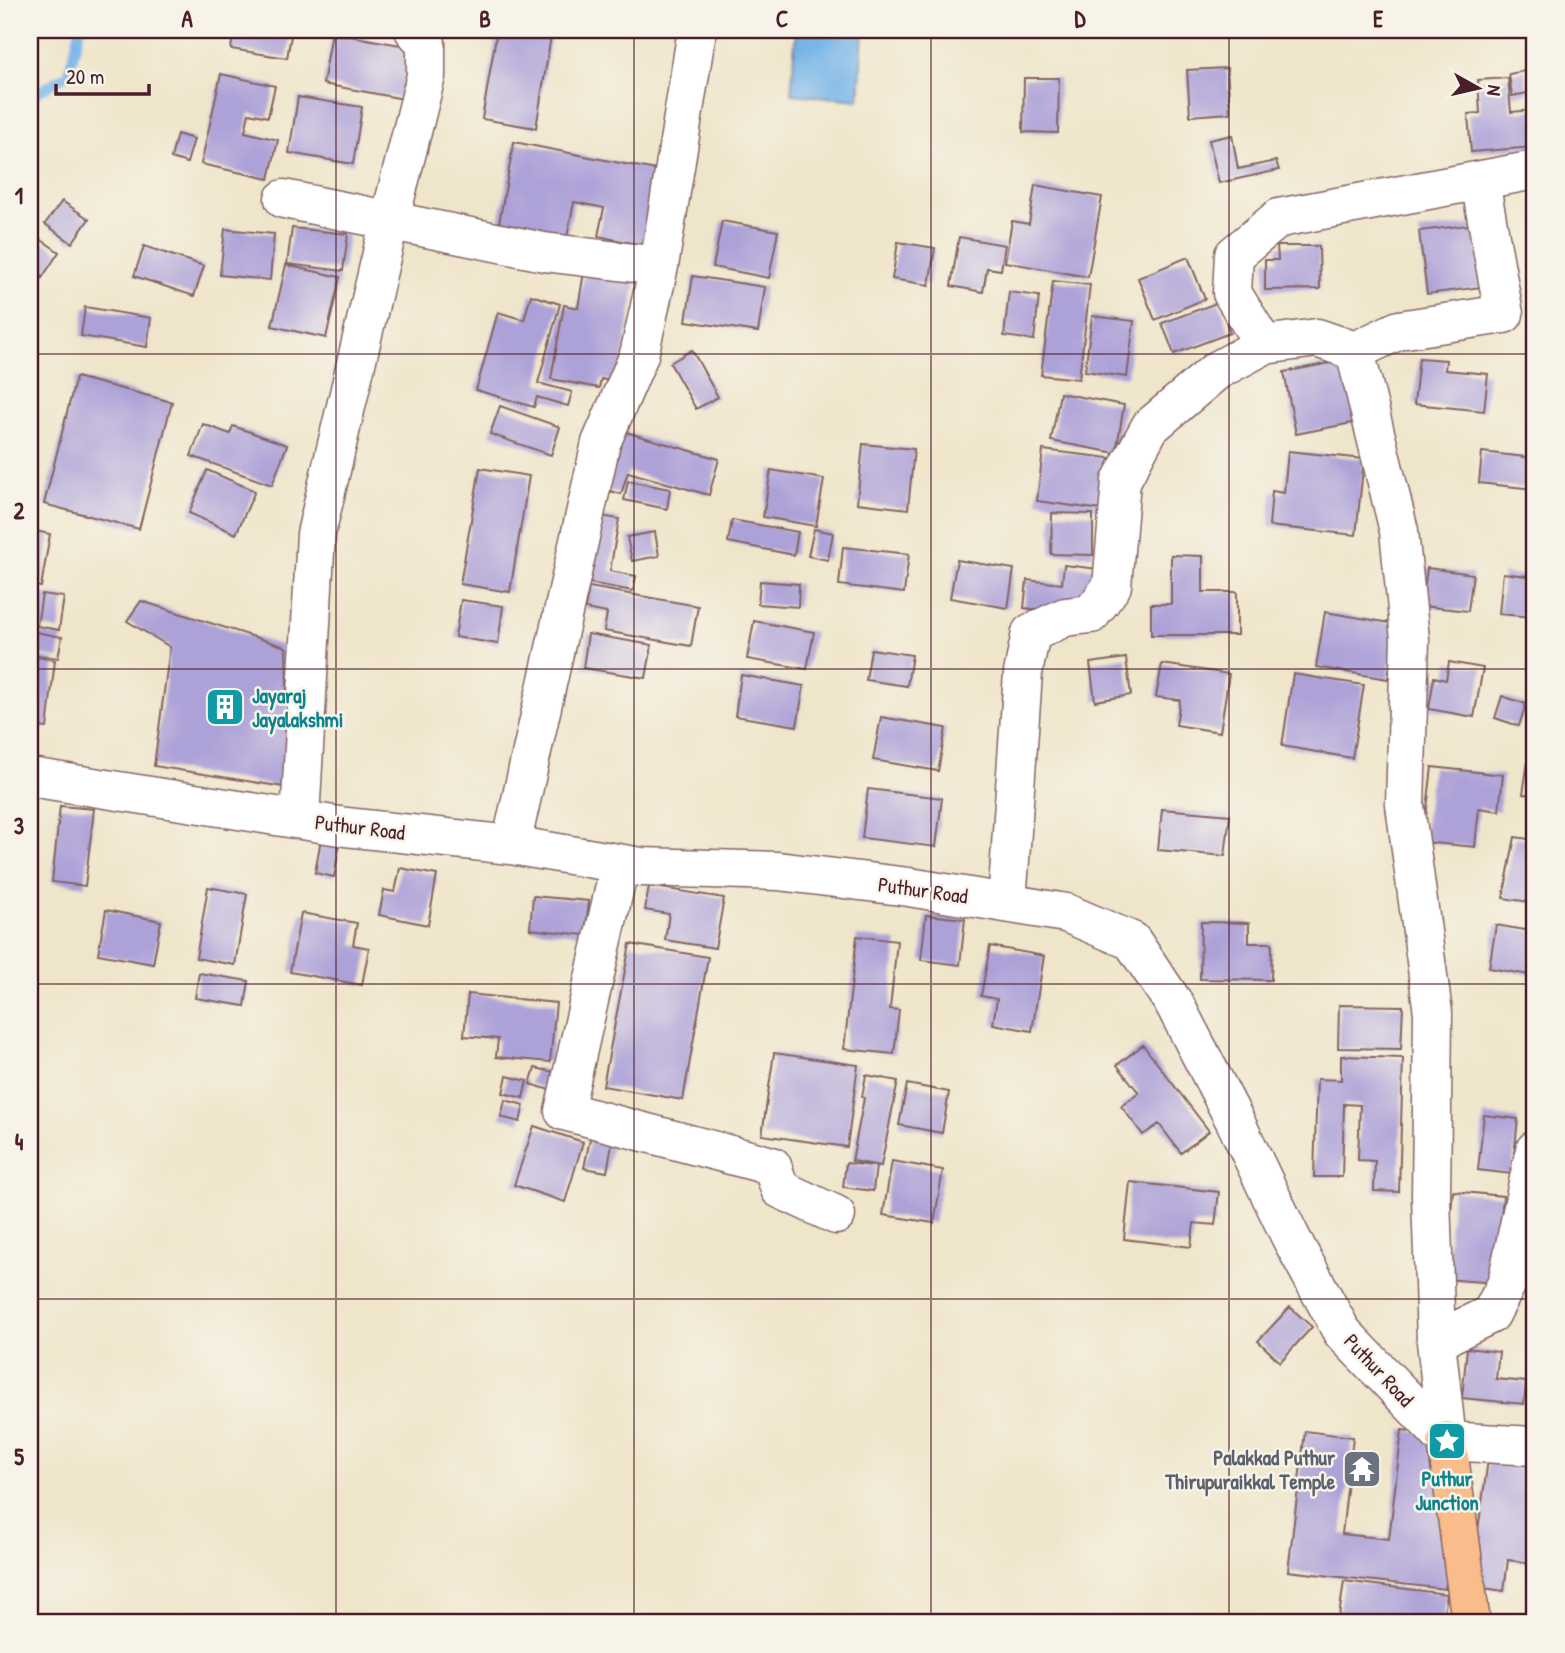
<svg xmlns="http://www.w3.org/2000/svg" width="1565" height="1653" viewBox="0 0 1565 1653" font-family="'Patrick Hand',sans-serif">
  <style>
    .water { fill: #75b4e8; stroke: #606a8a; stroke-width: 2 }
    .lines { fill: none; stroke-linecap: round; stroke-linejoin: round }
    .stream { stroke: #75b4e8; stroke-width: 10 }
    .building { fill: #ada2d8 }
    .minor-casing { stroke: #846463; stroke-width: 41 }
    .major-casing { stroke: #846463; stroke-width: 41 }
    .minor { stroke: #fff; stroke-width: 38 }
    .major { stroke: #f9bc8a; stroke-width: 38 }
    .grid { fill: none; stroke: #4a1f2b; stroke-width: 2; stroke-opacity: 0.55 }
    .labels { text-anchor: middle; dominant-baseline: central; stroke-width: 5; stroke-linejoin: round; paint-order: stroke }
    .culture-label { font-size: 21px; font-weight: bold; fill: #0d838f; stroke: #f7f3e8; text-anchor: start }
    .street-label { font-size: 21px; fill: #4a1f2b; stroke: #f7f3e8 }
    .worship-label { font-size: 21px; font-weight: bold; fill: #5b616d; stroke: #f7f3e8; text-anchor: end }
    .neatline { fill: none; stroke: #4a1f2b; stroke-width: 2.5 }
    .grid-label { font-size: 23px; text-anchor: middle; font-weight: bold; fill: #4a1f2b }
  </style>
  <rect width="100%" height="100%" fill="#f7f3e8"/>
  <filter id="ink" filterUnits="userSpaceOnUse"><feTurbulence type="fractalNoise" baseFrequency=".0143" numOctaves="2"/><feDisplacementMap in="SourceGraphic" scale="14" xChannelSelector="R" yChannelSelector="G"/><feConvolveMatrix kernelMatrix="1 2 1 2 8 2 1 2 1" color-interpolation-filters="sRGB"/></filter>
  <filter id="wash" filterUnits="userSpaceOnUse"><feTurbulence type="fractalNoise" baseFrequency=".00686" numOctaves="4" result="noise"/><feDisplacementMap in="SourceGraphic" scale="28" xChannelSelector="R" yChannelSelector="G"/><feGaussianBlur stdDeviation="1.57" result="paint"/><feColorMatrix in="noise" values="0 0 0 0 0 0 0 0 0 0 0 0 0 0 0 0 0 1.4 0 .05"/><feComposite in="paint" operator="in"/></filter>
  <g filter="url(#wash)">
    <rect width="100%" height="100%" fill="#efe5ca"/>
    <path class="water" d="M796,30H863L859,100L791,94Z"/>
    <g class="lines">
      <path class="stream" d="M30,97L68,74L80,30"/>
    </g>
    <g id="blocks">
      <path class="building" d="M234,30H292L287,58L231,49Z
        M497,30H552L536,128L482,119Z
        M332,33L412,47L404,99L323,84Z
        M1227,68L1230,113L1190,116L1187,70Z
        M1525,71L1528,93L1512,96L1509,74Z
        M221,74L275,86L268,117L249,113L245,132L278,140L269,179L201,164Z
        M1024,78H1059L1058,133L1023,132Z
        M1508,78L1511,112L1535,110V147L1471,152L1468,114L1480,113L1478,80Z
        M298,97L362,107L353,164L289,153Z
        M177,134L194,139L187,163L171,158Z
        M1232,135L1238,169L1276,161L1279,170L1219,183L1209,140Z
        M514,142L661,171L646,246L598,236L604,208L574,202L565,247L497,234Z
        M1035,185L1102,197L1088,277L1005,262L1012,221L1029,224Z
        M62,201L89,219L72,243L45,224Z
        M722,221L778,231L769,278L713,267Z
        M1475,224L1482,287L1427,294L1419,231Z
        M292,228L348,234L343,271L287,264Z
        M225,229L274,234L270,280L220,275Z
        M30,232L59,252L36,287L30,283Z
        M959,237L1005,245L1001,270L987,268L983,292L951,286Z
        M898,242L935,248L929,285L892,279Z
        M144,246L204,266L194,296L134,276Z
        M1277,246H1319L1320,289L1265,290V260H1278Z
        M1188,257L1205,299L1155,320L1138,278Z
        M286,265L340,277L326,338L272,326Z
        M584,272L636,281L619,383L601,379L599,388L551,379L564,305L578,308Z
        M693,276L765,287L758,332L686,321Z
        M1053,281L1090,285L1079,379L1041,375Z
        M1009,292L1039,296L1034,340L1004,336Z
        M531,295L560,304L538,383L572,392L568,406L537,397L534,407L476,390L498,312L524,320Z
        M1219,302L1230,333L1174,354L1162,323Z
        M85,307L151,318L147,347L81,336Z
        M1092,316L1134,321L1127,377L1085,371Z
        M692,350L718,397L696,409L670,363Z
        M1419,358L1446,360L1445,370L1488,374L1484,411L1414,404Z
        M1346,360L1357,422L1296,434L1284,372Z
        M76,377L172,402L139,529L44,504Z
        M1060,393L1124,405L1116,453L1051,441Z
        M500,406L560,427L551,455L490,434Z
        M203,424L230,434L233,426L287,445L272,485L191,456Z
        M622,431L719,459L709,495L628,472L621,494L605,490Z
        M863,444L914,449L908,509L857,503Z
        M1043,450L1110,458L1102,510L1037,501Z
        M1288,451L1364,459L1356,535L1269,526L1272,491L1284,493Z
        M1482,452L1535,458V489L1479,483Z
        M480,468L529,476L510,592L460,584Z
        M207,470L255,491L236,534L189,513Z
        M771,470L824,479L816,526L763,517Z
        M628,481L670,489L667,509L624,500Z
        M1052,513L1093,514V555L1051,554Z
        M595,515L619,519L610,571L636,576L633,591L584,582Z
        M732,520L798,532L794,555L728,542Z
        M814,529L833,533L828,560L808,556Z
        M30,530L50,534L41,587L30,585Z
        M655,532L659,556L632,561L627,537Z
        M843,547L909,554L904,593L839,585Z
        M1171,555L1203,556V592H1237V635H1151V604H1171Z
        M957,560L1014,569L1008,608L950,598Z
        M1064,565L1099,569L1076,614L1024,608L1027,580L1062,584Z
        M1427,568L1473,574L1468,611L1422,606Z
        M1503,573L1535,577V617L1499,614Z
        M760,581L799,584L798,607L758,604Z
        M589,587L698,606L691,646L604,631L607,613L585,609Z
        M42,594L64,597L59,630L37,626Z
        M461,600L503,606L498,644L455,637Z
        M141,601L286,647L290,788L154,766L170,647L127,621Z
        M1325,612L1397,624L1388,679L1316,667Z
        M754,621L814,632L807,669L747,659Z
        M30,631L62,637L58,658L30,654Z
        M588,634L652,645L646,678L583,668Z
        M871,649L912,655L907,686L866,680Z
        M30,656L55,660L47,728L30,726Z
        M1126,658L1131,695L1095,701L1090,663Z
        M1449,662L1483,668L1474,717L1429,709L1434,677L1446,680Z
        M1162,664L1229,674L1220,732L1176,725L1180,700L1156,697Z
        M1293,674L1364,685L1352,758L1282,746Z
        M741,675L804,686L797,726L735,716Z
        M1502,696L1526,704L1519,726L1495,718Z
        M881,717L946,728L938,771L873,760Z
        M1534,722H1535V795L1523,794Z
        M1432,767L1503,775L1499,811L1479,808L1475,847L1423,842Z
        M868,789L942,798L936,847L862,838Z
        M60,806L94,809L85,886L52,882Z
        M1162,809L1230,815L1225,856L1158,850Z
        M322,833L341,836L334,877L315,873Z
        M1515,837L1535,840V903L1503,898Z
        M400,868L437,875L428,925L379,915L384,890L395,892Z
        M649,886L724,898L715,948L665,940L669,914L645,910Z
        M208,887L247,894L235,965L196,958Z
        M533,896L589,901L585,935L530,929Z
        M106,910L161,921L153,964L98,954Z
        M301,913L357,923L353,945L369,948L362,985L290,972Z
        M926,915L965,919L960,965L921,960Z
        M1201,922L1249,923V943H1272L1271,980L1200,979Z
        M1496,925L1535,932V976L1489,968Z
        M857,936L897,941L890,1009L899,1010L894,1054L844,1049Z
        M630,944L708,957L683,1100L603,1086Z
        M990,946L1044,956L1032,1031L993,1024L997,999L981,996Z
        M199,973L249,981L245,1006L195,998Z
        M468,994L556,1003L550,1062L496,1057L498,1039L464,1036Z
        M1339,1005L1403,1006L1401,1049L1338,1048Z
        M1143,1045L1209,1131L1181,1153L1159,1124L1143,1135L1121,1106L1139,1093L1117,1065Z
        M774,1053L858,1065L847,1147L762,1135Z
        M1341,1056L1403,1058L1399,1192L1374,1191L1375,1161L1358,1160L1360,1105L1344,1104L1342,1177H1314L1317,1079L1341,1080Z
        M535,1068L554,1072L550,1090L530,1084Z
        M866,1075L898,1081L881,1166L852,1161L864,1098L862,1097Z
        M507,1076L527,1081L523,1098L503,1093Z
        M907,1084L949,1092L942,1133L899,1125Z
        M505,1100L524,1105L520,1122L501,1117Z
        M1484,1115L1518,1119L1512,1174L1478,1170Z
        M534,1126L583,1142L565,1202L514,1185Z
        M591,1134L613,1138L607,1172L584,1168Z
        M892,1161L943,1170L934,1223L883,1215Z
        M846,1163L876,1166L873,1191L843,1187Z
        M1130,1182L1219,1192L1215,1225L1194,1223L1191,1247L1124,1239Z
        M1453,1191L1503,1196L1495,1283L1445,1279Z
        M1534,1284H1535V1320L1529,1319Z
        M1290,1307L1312,1327L1280,1362L1258,1341Z
        M1467,1348L1499,1352L1496,1379L1526,1382L1524,1404L1462,1398Z
        M1402,1430L1433,1434L1449,1555L1445,1589L1288,1571L1305,1431L1353,1437L1342,1534L1389,1539Z
        M1490,1446L1535,1453V1520L1529,1563L1508,1560L1504,1591L1470,1586Z
        M1344,1581L1447,1594L1443,1623H1338Z"/>
    </g>
  </g>
  <g filter="url(#ink)">
    <use href="#blocks" fill-opacity="0" stroke="#846463" stroke-width="2"/>
    <g class="lines">
      <g class="minor-casing">
        <path id="minor" d="M284,199L544,252L659,266
          M1264,345L1232,293L1234,255L1279,218L1535,170
          M30,777L346,827L511,845L641,867L778,871L909,887L1066,913L1132,941L1175,1005L1235,1121L1290,1236L1342,1332L1447,1441L1535,1446
          M300,819L316,534L390,219L426,76V43L414,30
          M511,845L601,443L639,355L659,266L697,30
          M620,864L564,1111L772,1166L780,1189L836,1215
          M1007,903L1023,673L1031,633L1065,617L1091,614L1112,586L1121,481L1150,427L1216,371L1264,345L1317,338L1355,351
          M1436,1341L1491,1314L1507,1283L1535,1150
          M1447,1441L1436,1341L1431,1197L1433,1013L1405,805L1410,639L1399,531L1355,351L1399,330L1504,314L1480,181"/>
      </g>
      <g class="major-casing">
        <path id="major" d="M1447,1441L1471,1623"/>
      </g>
      <use href="#minor" class="minor"/>
      <use href="#major" class="major"/>
    </g>
  </g>
  <path class="grid" d="M336,30V1623M634,30V1623M931,30V1623M1229,30V1623M30,354H1535M30,669H1535M30,984H1535M30,1299H1535"/>
  <defs>
    <g id="building-square" transform="scale(2.0125)"><rect x="-9" y="-9" width="18" height="18" rx="4" fill="#0f9aa8" stroke="#f7f3e8"/><path d="M-4-6H4V6H1V3H-1V6H-4ZM-2.5-4.3h1.7v1.8h-1.7ZM.8-4.3h1.7v1.8H.8ZM-2.5-1h1.7V.8h-1.7ZM.8-1h1.7V.8H.8Z" fill="#fff"/></g>
    <g id="sight-square" transform="scale(2.0125)"><rect x="-9" y="-9" width="18" height="18" rx="4" fill="#0f9aa8" stroke="#f7f3e8"/><path d="M0-6L1.8-2.2L6-1.7L2.9 1.2L3.7 5.4L0 3.3L-3.7 5.4L-2.9 1.2L-6-1.7L-1.8-2.2Z" fill="#fff"/></g>
    <g id="temple-square" transform="scale(2.0125)"><rect x="-9" y="-9" width="18" height="18" rx="4" fill="#6b7280" stroke="#f7f3e8"/><path d="M0-6L5-2H3V0L6.5 2.5H4V6H1.5V3h-3V6H-4V2.5H-6.5L-3 0V-2H-5Z" fill="#fff"/></g>
  </defs>
  <g fill-rule="evenodd">
    <use href="#building-square" x="225" y="707"/>
    <use href="#sight-square" x="1447" y="1441"/>
    <use href="#temple-square" x="1362" y="1469"/>
  </g>
  <g class="labels">
    <g class="culture-label">
      <text x="252" y="695">Jayaraj<tspan x="252" dy="24">Jayalakshmi</tspan></text>
      <text x="1447" y="1478" text-anchor="middle">Puthur<tspan x="1447" dy="24">Junction</tspan></text>
    </g>
    <g class="street-label">
      <text transform="translate(360 827) rotate(7)">Puthur Road</text>
      <text transform="translate(923 890) rotate(8)">Puthur Road</text>
      <text transform="translate(1379 1370) rotate(47)">Puthur Road</text>
    </g>
    <g class="worship-label">
      <text x="1335" y="1457">Palakkad Puthur<tspan x="1335" dy="24">Thirupuraikkal Temple</tspan></text>
    </g>
  </g>
  <rect width="1565" height="1653" fill="none" stroke="#f7f3e8" stroke-width="77"/>
  <g transform="translate(1478 88) rotate(98)" stroke="#f7f3e8" stroke-width="5" paint-order="stroke">
  <path d="M0-5L12 26L0 18L-12 26Z" fill="#4a1f2b"/>
  <text y="-10" font-size="19" font-weight="bold" text-anchor="middle" fill="#4a1f2b">N</text>
  </g>
  <path d="M56 84v10h93v-10" fill="none" stroke="#4a1f2b" stroke-width="3.5"/>
  <text x="66" y="84" font-size="21" fill="#4a1f2b" stroke="#f7f3e8" stroke-width="5" paint-order="stroke">20 m</text>
  <rect x="38" y="38" width="1488" height="1576" class="neatline"/>
  <g class="grid-label">
    <text x="187" y="27">A</text>
    <text x="485" y="27">B</text>
    <text x="782" y="27">C</text>
    <text x="1080" y="27">D</text>
    <text x="1378" y="27">E</text>
    <text x="19" y="204">1</text>
    <text x="19" y="519">2</text>
    <text x="19" y="834">3</text>
    <text x="19" y="1150">4</text>
    <text x="19" y="1465">5</text>
  </g>
</svg>
